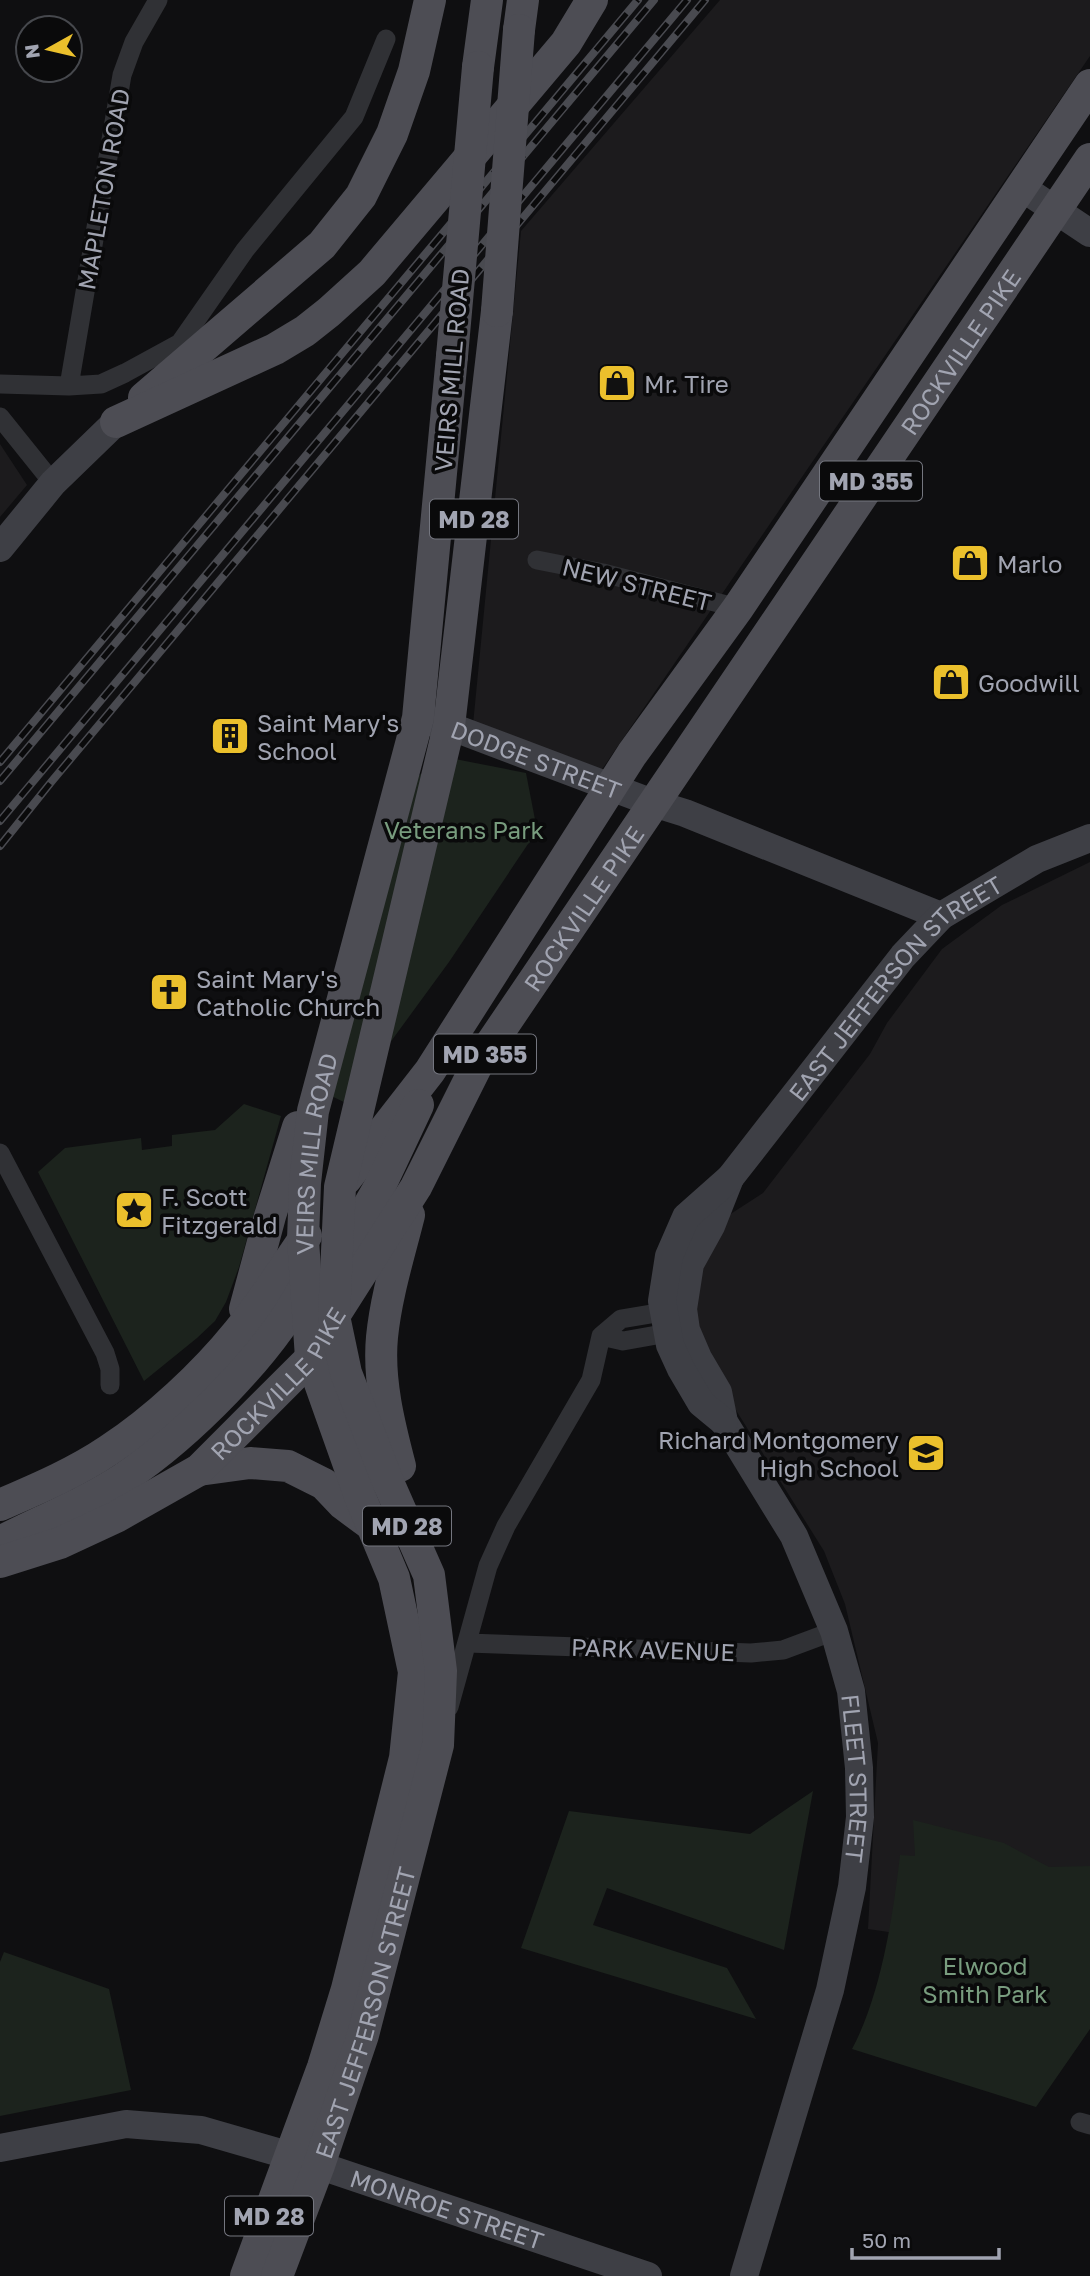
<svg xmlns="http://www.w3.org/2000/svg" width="1090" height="2276" viewBox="0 0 1090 2276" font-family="'Golos Text',sans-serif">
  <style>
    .built { fill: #1c1b1d }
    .green { fill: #1c231d }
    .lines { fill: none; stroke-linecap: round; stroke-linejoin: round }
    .street { stroke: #303135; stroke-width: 19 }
    .secondary { stroke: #3e3f45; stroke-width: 28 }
    .primary { stroke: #4d4d54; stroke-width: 32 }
    .rail-casing { stroke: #494a50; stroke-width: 8 }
    .rail { stroke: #0a0a0b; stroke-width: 5; stroke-dasharray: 16; stroke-linecap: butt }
    .primary-bridge { stroke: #4d4d54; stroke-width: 32 }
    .labels { text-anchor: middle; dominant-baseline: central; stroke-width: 7; stroke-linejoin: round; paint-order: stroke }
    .shield { fill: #0a0a0b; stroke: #74767f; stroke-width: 2 }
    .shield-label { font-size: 23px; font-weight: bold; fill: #a1a4b1 }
    .street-label { font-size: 24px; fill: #a1a4b1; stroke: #0a0a0b }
    .poi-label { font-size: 24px; fill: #a1a4b1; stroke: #0a0a0b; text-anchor: start }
    .park-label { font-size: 24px; fill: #789c7e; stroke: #0a0a0b }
  </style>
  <rect width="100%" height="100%" fill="#0f0f11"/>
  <path class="built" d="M720,0H1090V56L594,781L472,735L521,231Z
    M0,444L27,485L0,517Z
    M1090,862V1966L1066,1958L868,1929L878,1743L845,1604L824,1551L702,1356L692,1321L695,1274L729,1215L763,1193L870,1054L887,1023L942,949L1002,905Z"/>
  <path class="green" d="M449,755L450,758L526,773L538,835L528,844L449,962L346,1103L327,1094L415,778Z
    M244,1104L281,1116L239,1267L226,1302L215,1321L197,1338L144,1381L38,1172L65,1148L141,1138L142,1150L172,1146V1135L215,1130Z
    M813,1791L784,1950L607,1888L593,1925L727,1968L756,2019L521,1948L569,1811L750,1834Z
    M913,1820L1004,1843L1049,1867L1090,1866V2029L1036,2107L852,2049C881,1995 893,1916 900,1855L915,1856Z
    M4,1952L109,1989L131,2090L0,2116V1962Z"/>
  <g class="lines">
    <path class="street" d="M0,384L69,386L101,384L125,373L180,343L245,250L354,117L386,39
      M69,386L122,75L134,42L158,0
      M0,417L53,483
      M537,560L603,573L738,608
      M0,1153L105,1353L110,1369V1385
      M601,1336L623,1341L679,1331
      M468,1643L751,1653L783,1650L834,1631
      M449,1707L488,1566L506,1526L591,1380L601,1336L621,1319L675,1310
      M1080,2122L1090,2125"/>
    <g class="secondary">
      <path d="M1021,187L1090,233"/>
      <path d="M0,548L53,483L116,422"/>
      <path id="s1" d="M427,721L449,726L653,803L685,813L941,916"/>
      <path id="s2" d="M730,1178L711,1226L690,1264L683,1309L686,1330L698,1358L718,1392L724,1422L794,1536L834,1631L851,1691L859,1768L860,1817L852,1887L830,1990L744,2276"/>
      <path id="s3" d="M724,1422L701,1403L681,1369L670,1345L662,1301L669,1256L686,1217L730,1178L903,956L941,916L1037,859L1090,838"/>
      <path id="s4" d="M0,2148L126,2124L201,2130L291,2156L648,2276"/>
    </g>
    <g class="primary">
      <path d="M519,30L523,0"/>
      <path d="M478,67L487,0"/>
      <path d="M144,398L322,245L361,196L392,134L414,71L430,0"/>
      <path d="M116,422L275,349L305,331L329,312L372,273L566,43L592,0"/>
      <path d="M346,1179L430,1071L632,754L738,608L1090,85"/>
      <path d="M339,1258L380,1186L418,1105"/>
      <path d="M245,1309L270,1216L298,1127"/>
      <path d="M400,1466C389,1424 378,1380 382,1337C386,1296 399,1255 409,1215"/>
      <path d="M199,1470L250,1463L288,1466L324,1484L343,1504L370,1524"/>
      <path d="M0,1505C37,1489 75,1473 109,1450C155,1420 204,1374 238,1332C263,1302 284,1268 306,1236"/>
      <path d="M0,1542C41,1521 86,1503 124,1478C188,1435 272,1352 306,1284"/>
      <path id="s5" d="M0,1562L60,1543L116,1517L199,1470L311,1358L334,1316L416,1187L478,1063L1090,159"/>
      <path id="s6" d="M246,2276L323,2067L347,1989L405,1758L414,1672L394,1578L361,1499L311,1358L303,1240L305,1183L313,1111L418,718L452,356"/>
      <path id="s7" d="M277,2276L319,2165L363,2035L438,1745L441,1671L429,1575L388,1482L346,1373L334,1316L340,1187L449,726L497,311"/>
    </g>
    <g class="rail-casing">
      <path id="rail" d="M0,762L638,0
        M0,781L654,0
        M0,821L687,0
        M0,846L52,781L705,0"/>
    </g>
    <use href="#rail" class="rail"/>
    <path class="primary-bridge" d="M497,311L519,30
      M452,356L478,67"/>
  </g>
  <defs>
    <g id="shop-square" transform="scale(2.0125)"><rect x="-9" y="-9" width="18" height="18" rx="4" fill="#ebc02c" stroke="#0a0a0b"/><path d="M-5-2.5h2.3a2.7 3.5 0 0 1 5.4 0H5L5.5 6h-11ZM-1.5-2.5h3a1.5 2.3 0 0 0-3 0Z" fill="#111"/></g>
    <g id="building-square" transform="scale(2.0125)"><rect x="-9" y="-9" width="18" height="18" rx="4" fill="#ebc02c" stroke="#0a0a0b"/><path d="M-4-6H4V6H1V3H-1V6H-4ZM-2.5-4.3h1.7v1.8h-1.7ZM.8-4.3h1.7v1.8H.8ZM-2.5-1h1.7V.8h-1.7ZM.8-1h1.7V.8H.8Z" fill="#111"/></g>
    <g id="church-square" transform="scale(2.0125)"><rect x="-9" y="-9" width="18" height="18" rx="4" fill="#ebc02c" stroke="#0a0a0b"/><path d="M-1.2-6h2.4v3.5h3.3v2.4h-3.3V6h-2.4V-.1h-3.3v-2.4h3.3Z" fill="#111"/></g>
    <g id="sight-square" transform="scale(2.0125)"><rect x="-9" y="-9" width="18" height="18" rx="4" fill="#ebc02c" stroke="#0a0a0b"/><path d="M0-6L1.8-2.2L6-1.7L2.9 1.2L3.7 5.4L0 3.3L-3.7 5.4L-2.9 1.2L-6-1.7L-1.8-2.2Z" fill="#111"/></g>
    <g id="school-square" transform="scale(2.0125)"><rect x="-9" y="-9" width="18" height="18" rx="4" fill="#ebc02c" stroke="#0a0a0b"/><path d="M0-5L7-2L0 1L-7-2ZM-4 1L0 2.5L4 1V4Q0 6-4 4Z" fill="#111"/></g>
  </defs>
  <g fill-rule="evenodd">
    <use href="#shop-square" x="617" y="383"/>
    <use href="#shop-square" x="970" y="563"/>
    <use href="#shop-square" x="951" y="682"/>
    <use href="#building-square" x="230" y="736"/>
    <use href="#church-square" x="169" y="992"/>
    <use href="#sight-square" x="134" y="1210"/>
    <use href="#school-square" x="926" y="1453"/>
  </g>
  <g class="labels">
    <g class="shield">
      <rect x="820" y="461.5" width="102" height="39" rx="5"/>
      <rect x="430" y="499.5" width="88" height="39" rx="5"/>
      <rect x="434" y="1034.5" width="102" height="39" rx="5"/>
      <rect x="363" y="1506.5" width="88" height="39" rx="5"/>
      <rect x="225" y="2196.5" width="88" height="39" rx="5"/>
    </g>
    <g class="shield-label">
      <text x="871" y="481">MD 355</text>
      <text x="474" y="519">MD 28</text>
      <text x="485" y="1054">MD 355</text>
      <text x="407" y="1526">MD 28</text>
      <text x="269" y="2216">MD 28</text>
    </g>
    <g class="street-label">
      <text transform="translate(103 189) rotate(-80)">MAPLETON ROAD</text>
      <text stroke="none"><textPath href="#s5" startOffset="1577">ROCKVILLE PIKE</textPath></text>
      <text transform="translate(451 370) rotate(-85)">VEIRS MILL ROAD</text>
      <text transform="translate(637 584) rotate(14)">NEW STREET</text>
      <text stroke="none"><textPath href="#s1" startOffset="116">DODGE STREET</textPath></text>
      <text stroke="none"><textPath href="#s5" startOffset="905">ROCKVILLE PIKE</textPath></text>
      <text stroke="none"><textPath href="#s3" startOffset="541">EAST JEFFERSON STREET</textPath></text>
      <text stroke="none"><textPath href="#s6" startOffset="1166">VEIRS MILL ROAD</textPath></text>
      <text stroke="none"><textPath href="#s5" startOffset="338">ROCKVILLE PIKE</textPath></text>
      <text transform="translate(653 1649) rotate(2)">PARK AVENUE</text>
      <text stroke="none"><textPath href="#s2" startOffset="649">FLEET STREET</textPath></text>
      <text stroke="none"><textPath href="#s7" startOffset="278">EAST JEFFERSON STREET</textPath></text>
      <text stroke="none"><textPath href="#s4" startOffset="462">MONROE STREET</textPath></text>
    </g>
    <g class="poi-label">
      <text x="644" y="383">Mr. Tire</text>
      <text x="997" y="563">Marlo</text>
      <text x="978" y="682">Goodwill</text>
      <text x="257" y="722">Saint Mary's<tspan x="257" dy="28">School</tspan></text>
      <text x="196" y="978">Saint Mary's<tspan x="196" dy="28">Catholic Church</tspan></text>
      <text x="161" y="1196">F. Scott<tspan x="161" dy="28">Fitzgerald</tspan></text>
      <text x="899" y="1439" text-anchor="end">Richard Montgomery<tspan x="899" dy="28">High School</tspan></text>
    </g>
    <g class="park-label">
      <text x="464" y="829">Veterans Park</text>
      <text x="985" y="1965">Elwood<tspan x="985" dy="28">Smith Park</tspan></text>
    </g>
  </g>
  <g transform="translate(49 49) rotate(262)"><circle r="33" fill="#0a0a0b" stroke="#46484d" stroke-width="2"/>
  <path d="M0-5L12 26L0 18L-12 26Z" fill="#ebc02c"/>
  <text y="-10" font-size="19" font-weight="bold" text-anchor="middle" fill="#a1a4b1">N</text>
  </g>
  <path d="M852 2248v10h147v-10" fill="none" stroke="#a1a4b1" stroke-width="3.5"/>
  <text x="862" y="2248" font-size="21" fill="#a1a4b1" stroke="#0a0a0b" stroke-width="5" paint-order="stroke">50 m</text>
</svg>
